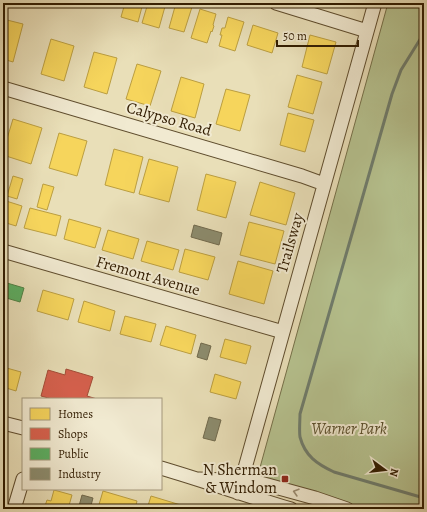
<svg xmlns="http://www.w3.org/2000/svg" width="427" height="512" viewBox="0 0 427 512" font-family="Alegreya,serif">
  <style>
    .green { fill: #b6c28f; stroke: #746f48 }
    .homes { fill: #f6d55c; stroke: #bb9e40 }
    .shops { fill: #d6604d; stroke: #a44c36 }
    .public { fill: #5aae61; stroke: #4e8244 }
    .industry { fill: #8c8c6e; stroke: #716a4d }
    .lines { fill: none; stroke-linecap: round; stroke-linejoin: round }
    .stream { stroke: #6f7c6c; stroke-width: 3 }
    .minor-casing { stroke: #5f4d2e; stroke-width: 15 }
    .minor { stroke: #f1ead1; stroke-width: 13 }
    .oneway { stroke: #9b8d73 }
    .poi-dot { fill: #8f2418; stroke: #f1ead1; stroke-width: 1.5 }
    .labels { text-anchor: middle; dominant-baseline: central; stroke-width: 4; stroke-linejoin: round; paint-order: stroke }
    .street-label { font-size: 16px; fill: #311c00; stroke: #f1ead1 }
    .park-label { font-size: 16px; font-style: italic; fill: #594e2b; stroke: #f1ead1 }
    .poi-label { font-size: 16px; fill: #311c00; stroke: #f1ead1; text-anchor: end }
  </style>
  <rect width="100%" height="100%" fill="#e9dfb8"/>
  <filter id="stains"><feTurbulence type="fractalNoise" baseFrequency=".005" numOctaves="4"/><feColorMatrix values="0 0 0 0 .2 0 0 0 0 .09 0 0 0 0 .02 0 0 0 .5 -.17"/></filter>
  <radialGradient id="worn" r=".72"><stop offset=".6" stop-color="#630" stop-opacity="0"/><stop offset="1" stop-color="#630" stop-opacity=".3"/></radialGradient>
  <path class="green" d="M388,3H424V509H353L256,482Z"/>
  <path class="homes" d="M125,3H143L138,22L121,17Z
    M148,3H166L159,28L142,23Z
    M176,3L192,7L184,32L169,28Z
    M200,9L216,14L213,25L214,26L212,32L211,31L207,43L191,38Z
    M228,17L244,22L235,51L219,46L222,35H220L222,28H225Z
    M3,19L23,24L13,62L3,59Z
    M253,25L278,33L272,53L247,45Z
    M310,35L336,42L327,74L302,67Z
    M51,39L74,46L64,81L41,74Z
    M94,52L117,58L107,94L84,87Z
    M137,64L161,71L150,106L126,99Z
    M297,75L322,82L313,114L288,107Z
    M181,77L204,84L195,118L171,111Z
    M226,89L250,95L240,131L216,124Z
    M288,113L314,120L305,152L280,145Z
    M13,119L42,128L31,164L3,155V152Z
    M59,133L87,141L77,176L49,168Z
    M114,149L143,157L134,193L105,185Z
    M149,159L178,167L169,202L139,194Z
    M206,174L236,182L226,218L197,210Z
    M13,176L23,179L17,199L7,196Z
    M260,182L295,193L286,225L250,215Z
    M43,184L54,187L47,210L37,207Z
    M3,200L22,206L16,226L3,222Z
    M30,208L61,216L56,236L24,228Z
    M69,219L101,228L95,248L64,239Z
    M249,222L284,231L275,264L240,255Z
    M108,230L139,239L133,259L102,250Z
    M147,241L179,250L173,270L141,261Z
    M185,249L215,257L208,280L179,272Z
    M238,261L273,271L264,304L229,294Z
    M43,290L74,299L68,320L37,311Z
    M84,301L115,311L110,331L78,322Z
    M125,316L156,324L151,342L120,334Z
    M166,326L196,335L191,354L160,345Z
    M225,339L251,346L246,364L220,357Z
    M3,367L21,372L16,391L3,387Z
    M215,374L241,382L236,399L210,392Z
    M54,490L72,495L68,509H44L47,500L51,501Z
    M103,491L137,501L135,509L98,508Z
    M151,496L184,506L183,509H147Z"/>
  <path class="shops" d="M66,369L93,377L87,396L97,399H52L41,396L48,370L65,375Z"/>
  <path class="public" d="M7,283L24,288L20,302L3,297Z"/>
  <path class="industry" d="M194,225L222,233L219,245L191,237Z
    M201,343L211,346L207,360L197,357Z
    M209,417L221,420L215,441L203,438Z
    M82,495L93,498L90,509L79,506Z"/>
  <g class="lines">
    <path class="stream" d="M424,33L401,70L392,94L354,227L300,414C300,421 299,430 300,437C305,456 317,464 334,472L424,498"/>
    <g class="minor-casing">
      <path id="minor" d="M276,3L367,31
        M3,88L302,176L324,184
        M3,251L283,332
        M3,423L23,428
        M161,468C205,481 247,496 291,509
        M199,479L253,481L315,498L347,509
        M238,493L375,3
        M14,509L23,479"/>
    </g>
    <use href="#minor" class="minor"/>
  </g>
  <defs><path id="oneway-chevron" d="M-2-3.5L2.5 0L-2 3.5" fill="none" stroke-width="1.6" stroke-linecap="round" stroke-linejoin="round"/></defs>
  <use class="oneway" href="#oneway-chevron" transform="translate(296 492) rotate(-164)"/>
  <rect class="poi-dot" x="281" y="475" width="8" height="8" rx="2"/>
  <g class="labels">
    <g class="street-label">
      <text transform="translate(169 119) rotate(16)">Calypso Road</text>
      <text transform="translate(290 243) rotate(-74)">Trailsway</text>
      <text transform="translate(148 276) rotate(16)">Fremont Avenue</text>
    </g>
    <g class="park-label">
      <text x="349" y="429">Warner Park</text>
    </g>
    <g class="poi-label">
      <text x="277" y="470">N Sherman<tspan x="277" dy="18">&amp; Windom</tspan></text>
    </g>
  </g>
  <rect width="427" height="512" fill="none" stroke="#e9dfb8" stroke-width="16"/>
  <rect x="4" y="4" width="419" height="504" fill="none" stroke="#311c00" stroke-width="2"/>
  <rect x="8" y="8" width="411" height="496" fill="none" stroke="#311c00"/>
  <rect x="22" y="398" width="140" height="92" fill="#f1ead1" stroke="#a4987d"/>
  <rect x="30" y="408" width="20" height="12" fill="#f6d55c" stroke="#a4987d"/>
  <text x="58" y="418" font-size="12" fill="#311c00">Homes</text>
  <rect x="30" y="428" width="20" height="12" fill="#d6604d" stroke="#a4987d"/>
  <text x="58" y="438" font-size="12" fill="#311c00">Shops</text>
  <rect x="30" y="448" width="20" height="12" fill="#5aae61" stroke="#a4987d"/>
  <text x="58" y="458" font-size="12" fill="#311c00">Public</text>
  <rect x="30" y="468" width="20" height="12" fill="#8c8c6e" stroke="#a4987d"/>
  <text x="58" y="478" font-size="12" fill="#311c00">Industry</text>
  <g transform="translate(385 470) rotate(105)" stroke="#f1ead1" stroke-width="3" paint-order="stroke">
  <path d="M0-3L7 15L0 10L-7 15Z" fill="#311c00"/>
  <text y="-6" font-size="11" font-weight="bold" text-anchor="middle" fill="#311c00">N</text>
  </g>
  <path d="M277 40v6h81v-6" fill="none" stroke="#311c00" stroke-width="2"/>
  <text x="283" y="40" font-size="12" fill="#311c00" stroke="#f1ead1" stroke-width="3" paint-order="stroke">50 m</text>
  <rect width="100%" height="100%" filter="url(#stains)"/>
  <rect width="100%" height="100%" fill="url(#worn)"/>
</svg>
